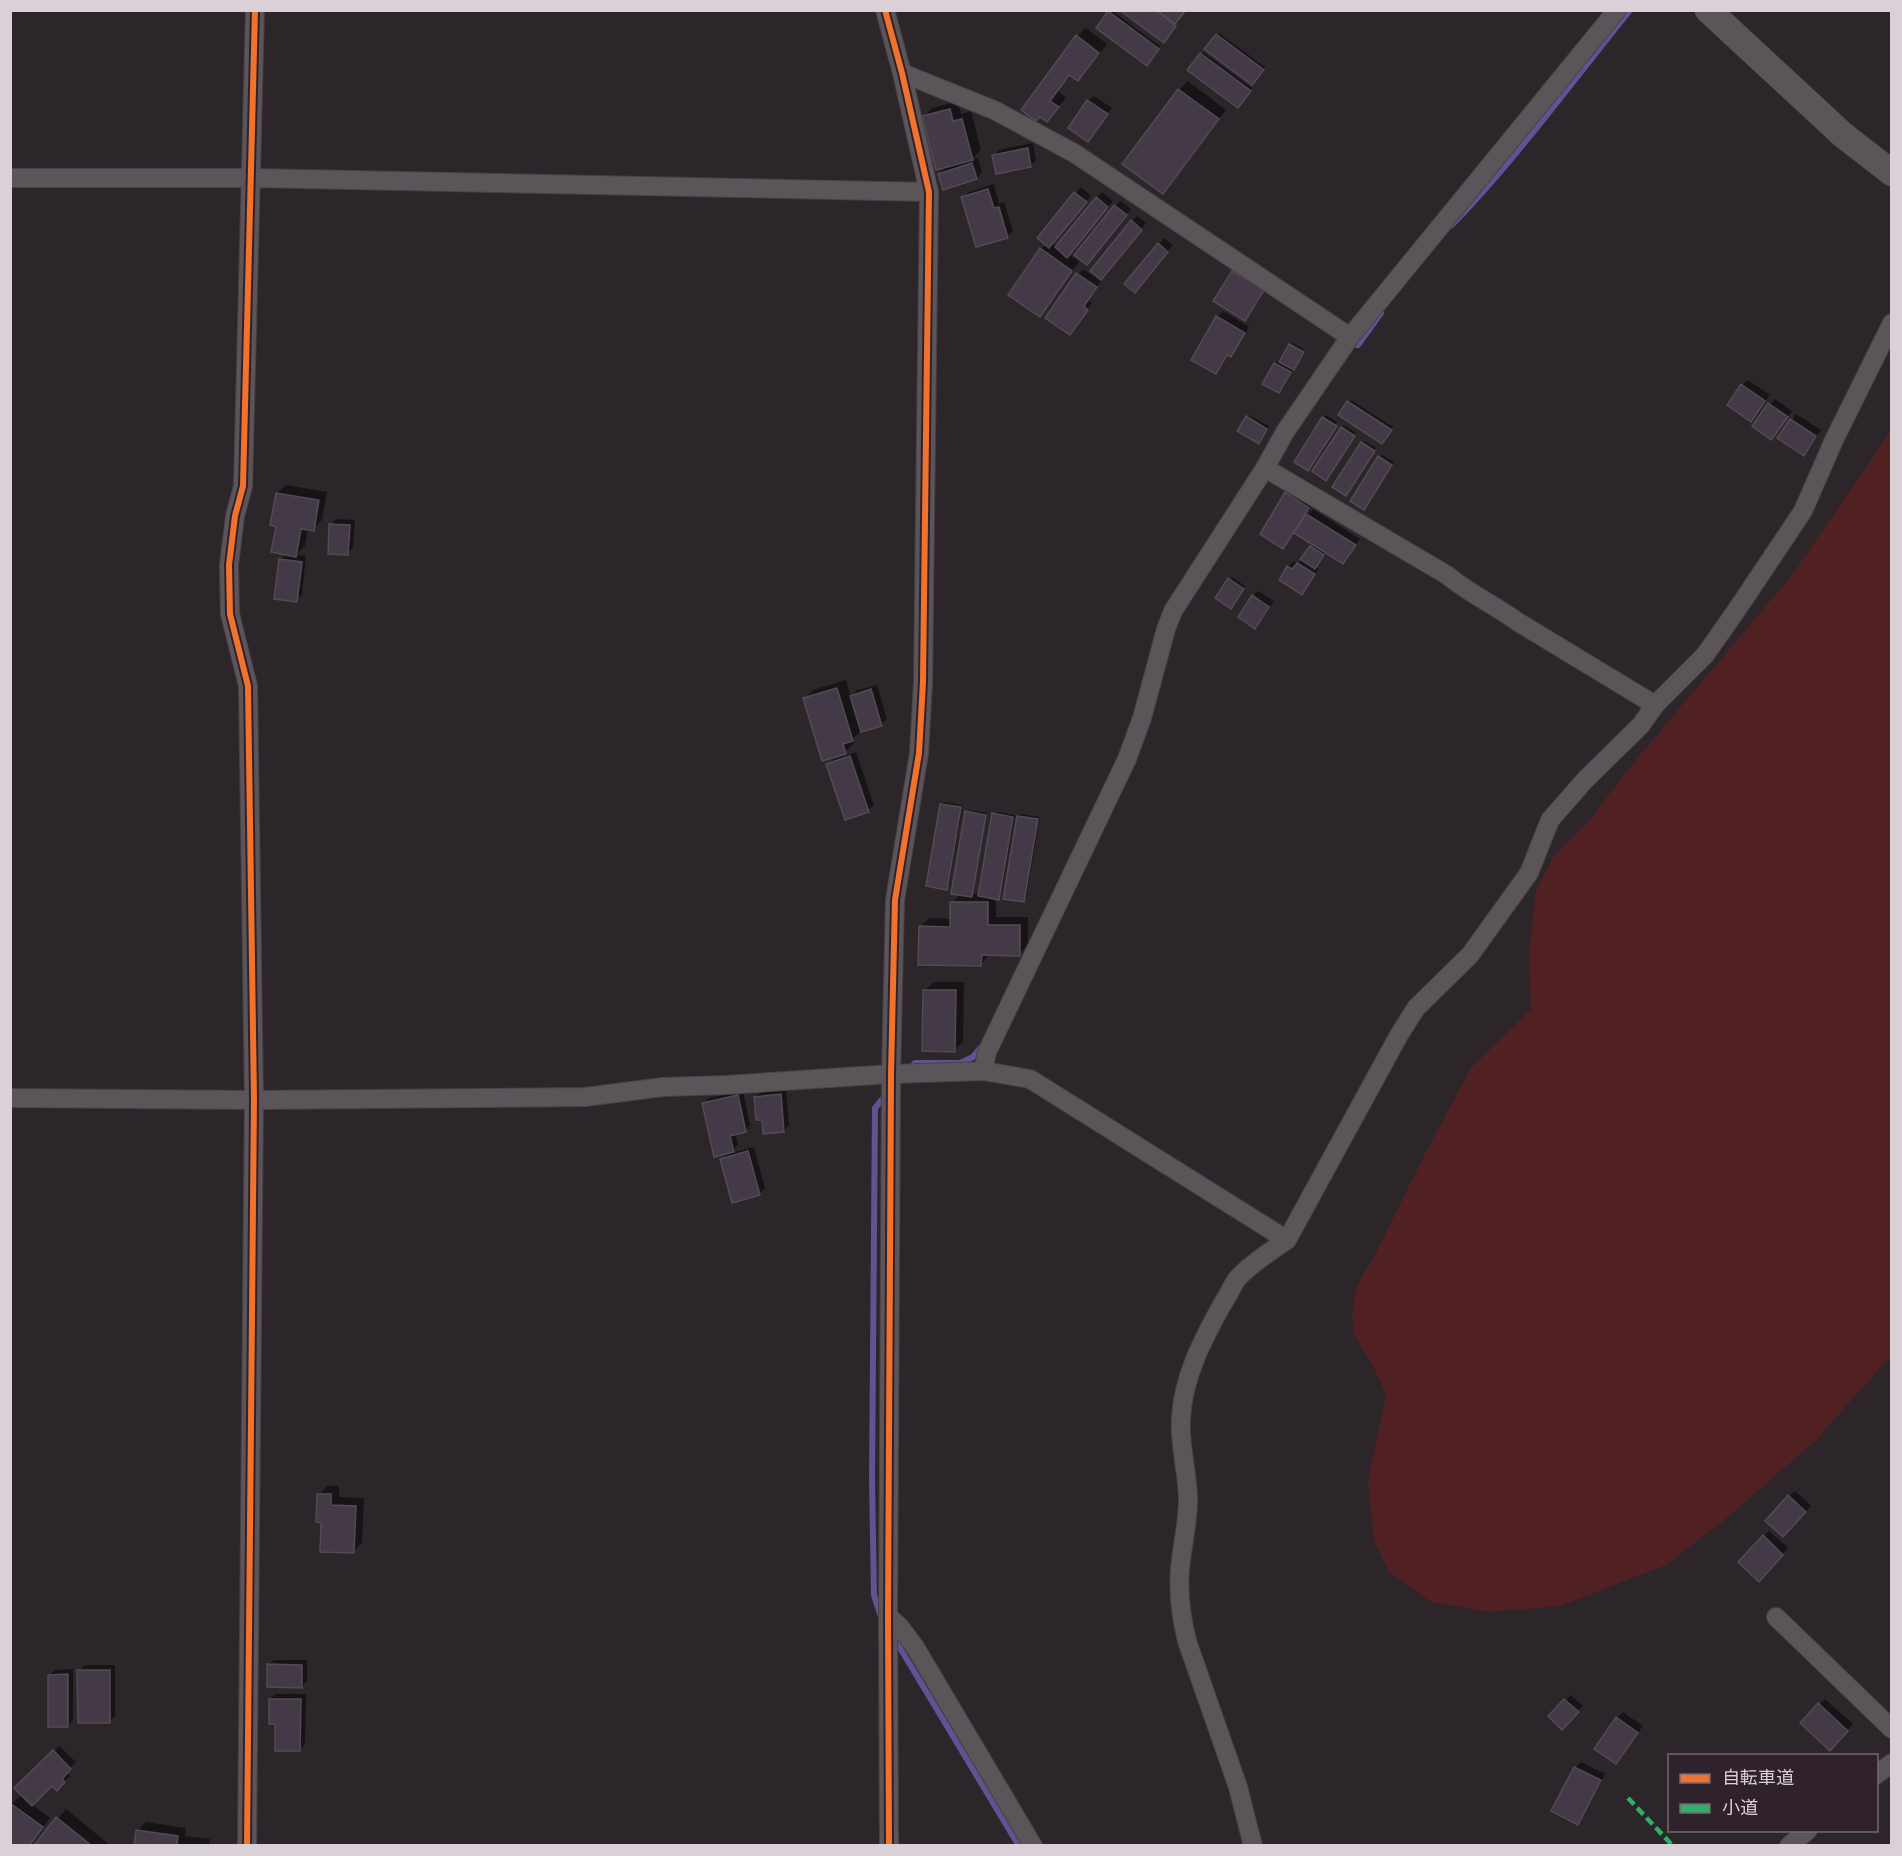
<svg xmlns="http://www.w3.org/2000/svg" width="1902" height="1856" viewBox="0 0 1902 1856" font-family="'Playfair Display','Noto Sans JP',serif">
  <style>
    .green { fill: #512023 }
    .shadow { fill: #0007 }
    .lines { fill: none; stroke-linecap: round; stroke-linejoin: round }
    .stream { stroke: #605293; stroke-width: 6 }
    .building { fill: #443947; stroke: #514c51; stroke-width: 1.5 }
    .street-casing { stroke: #484147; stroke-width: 20 }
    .secondary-casing { stroke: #484147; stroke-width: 27 }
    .street { stroke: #5b555a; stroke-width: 18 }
    .secondary { stroke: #5b555a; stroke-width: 26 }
    .quiet { stroke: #2db169; stroke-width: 4.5; stroke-dasharray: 9 4.5; stroke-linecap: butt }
    .cycleway-casing { stroke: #30222d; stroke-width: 10 }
    .cycleway { stroke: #ef722f; stroke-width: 6 }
  </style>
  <rect width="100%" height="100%" fill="#2c262b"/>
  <path class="green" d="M1891,430V1360H1887L1816,1440L1722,1522L1666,1565L1560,1606L1489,1612L1431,1602L1389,1572L1374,1540L1368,1481L1386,1394L1373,1366L1354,1334L1352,1314L1357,1285L1375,1255L1424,1156L1471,1068L1531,1009L1529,953L1536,890L1554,855L1586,824L1639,756L1793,574Z"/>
  <path class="shadow" d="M1111,10L1160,46L1149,62L1098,27Z
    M1126,10H1184L1166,39Z
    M1086,28L1107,44L1078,80L1070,74L1058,91L1066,98L1047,120L1040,115L1077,36Z
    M1219,33L1265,67L1254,81L1217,35Z
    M1203,52L1252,88L1240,104L1201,54Z
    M1188,81L1226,110L1171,184L1162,192L1124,163L1179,90Z
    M1094,96L1112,108L1088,140V101Z
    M958,101L961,114L971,111L981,150L971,160L978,158L982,172L977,178L944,188L939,174L948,165L924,117L932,108Z
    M1033,143L1036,160L1031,165L994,156L999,150Z
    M994,184L999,204L1004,202L1013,231L1007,236L963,197L969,192Z
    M1081,187L1091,196L1052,243L1058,246L1102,192L1113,201L1069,254L1079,262L1048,306L1040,315L1041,249L1047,244L1040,238Z
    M1121,201L1131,209L1092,257L1115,206Z
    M1137,216L1146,223L1107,273L1132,221Z
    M1164,238L1173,245L1140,285L1126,284Z
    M1239,266L1268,284L1250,314L1245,319L1215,301L1233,271Z
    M1083,269L1101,281L1088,300L1092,303L1070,333L1078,274Z
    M1223,311L1249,327L1236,350L1231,355L1228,354L1221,367L1215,372L1193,359L1217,317Z
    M1293,343L1305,350L1284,386L1279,391L1264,383L1275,364L1281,358L1282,359Z
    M1748,380L1770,395L1751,420L1742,385Z
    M1775,399L1792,411L1771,438L1770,404Z
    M1351,400L1393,427L1384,440L1340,415Z
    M1796,414L1821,430L1803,454L1779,438Z
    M1249,415L1269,426L1261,440L1247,417Z
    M1326,415L1337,422L1308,468L1296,461Z
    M1344,425L1356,433L1328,476L1342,427Z
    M1364,441L1376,448L1348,492L1362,443Z
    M1382,455L1394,462L1366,506L1379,457Z
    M286,485L327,492L322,520L313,529L308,528L305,546L296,555L306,556L302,595L296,600L281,560L287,553L278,526L277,493Z
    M1292,488L1313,502L1305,518L1313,509L1360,539L1343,562L1326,552L1316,566L1319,569L1302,593L1288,567L1294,561L1298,564L1314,544L1294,532L1283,547L1262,534L1287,493Z
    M336,519L355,520L353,548L347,554L331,525Z
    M1232,577L1245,586L1233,604L1229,579Z
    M1258,591L1274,601L1255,627L1253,596Z
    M846,680L851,697L857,690L877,685L887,719L881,724L862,730L852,739L854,743L845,752L805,698L813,690Z
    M856,752L874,805L868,811L828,765L834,759Z
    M944,802L963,805L949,886L946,888L941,805Z
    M968,810L987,813L973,894H980L994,814L996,812L1015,815L1001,896L999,898L996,897V917H1028V945L1019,954H990L981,964L920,927L929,918L952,919V903L960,894L966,812Z
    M1021,814L1040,817L1026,898L1024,900L1019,817Z
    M934,982H964L963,1042L954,1050L925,990Z
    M786,1090L789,1125L783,1131L764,1118L755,1097L761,1092Z
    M743,1091L750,1125L745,1131L735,1133L738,1145L731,1153L754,1147L765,1188L759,1194L722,1159L730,1151L703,1104L709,1098Z
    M327,1486H339V1497L364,1498L362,1543L353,1551L323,1521L319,1495Z
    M1795,1491L1811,1506L1789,1530V1496Z
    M1769,1531L1788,1548L1758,1580L1740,1562Z
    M274,1660H307V1681L302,1686L268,1665Z
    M85,1665H115V1716L109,1721L79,1671Z
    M73,1669V1720L68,1726L49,1675L55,1670Z
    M276,1694H306L305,1744L300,1749L277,1722L270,1699Z
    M1571,1695L1583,1706L1562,1727L1550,1716Z
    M1825,1699L1853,1724L1830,1749L1802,1723Z
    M1623,1712L1643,1726L1616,1763L1617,1718Z
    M59,1746L76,1762L66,1772L70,1776L57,1789L52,1784L32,1804L50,1818L30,1846H10V1806L22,1794L17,1788Z
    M1581,1762L1605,1774L1583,1817L1577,1823L1553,1811L1575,1768Z
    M66,1809L111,1846H39L37,1844Z
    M146,1822L186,1828L185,1836L210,1839L209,1846H135L137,1831Z"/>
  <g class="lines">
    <path class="stream" d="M1451,226C1516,159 1571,83 1630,10
      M1350,344L1358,345L1381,313
      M909,1070L915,1063H960L973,1057L982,1046
      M882,1620L874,1595L872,1480L875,1108L886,1095
      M894,1638L1019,1846"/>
  </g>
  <path class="building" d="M1124,10H1156L1176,26L1164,43L1122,12Z
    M1157,10H1186L1175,24Z
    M1108,11L1159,49L1147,66L1096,28Z
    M1216,34L1264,70L1252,85L1204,49Z
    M1076,35L1099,53L1078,81L1069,75L1050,101L1059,107L1047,122L1040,117L1036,121L1021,110Z
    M1200,53L1251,91L1238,108L1187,70Z
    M1178,89L1219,119L1163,194L1122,164Z
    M1087,100L1108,114L1088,142L1068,128Z
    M950,109L953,121L962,119L973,160L936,170L922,116Z
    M1028,148L1031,167L996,174L992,155Z
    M972,163L977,179L943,190L938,174Z
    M988,189L994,208L999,207L1008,238L976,247L961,197Z
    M1074,192L1087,202L1049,248L1037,238Z
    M1096,197L1108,207L1067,258L1055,247Z
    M1114,205L1127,215L1087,265L1074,255Z
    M1131,220L1142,230L1101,280L1090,271Z
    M1158,243L1168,252L1135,293L1124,284Z
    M1040,248L1072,271L1040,317L1008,295Z
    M1232,271L1264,290L1245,321L1213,301Z
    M1076,273L1097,287L1084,306L1088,310L1070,335L1045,318Z
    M1216,316L1245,333L1231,357L1227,355L1216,374L1191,360Z
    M1289,344L1304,352L1294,370L1279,362Z
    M1274,363L1291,372L1279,393L1262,384Z
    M1741,384L1765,401L1751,422L1727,405Z
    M1347,401L1392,430L1382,444L1338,415Z
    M1768,403L1788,417L1771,440L1752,426Z
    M1246,416L1267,429L1259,444L1237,431Z
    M1322,417L1337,426L1308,471L1294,462Z
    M1790,419L1816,436L1804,456L1777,438Z
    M1341,427L1355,436L1326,481L1312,471Z
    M1361,442L1375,451L1346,496L1332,487Z
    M1378,456L1392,465L1364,510L1350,501Z
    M1285,492L1309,508L1283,549L1260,534Z
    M276,493L319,500L314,531L301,529L296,557L271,552L276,527L270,525Z
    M1306,514L1356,545L1343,564L1294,533Z
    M329,524L350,525L348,555L328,554Z
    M1310,546L1324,555L1315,569L1300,559Z
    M279,559L302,562L297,602L274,599Z
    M1297,563L1315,574L1302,595L1279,580L1287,566L1292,569Z
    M1228,578L1244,589L1231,609L1215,598Z
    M1252,595L1269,607L1255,629L1238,617Z
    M837,688L853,741L843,744L846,754L822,761L803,698Z
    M871,689L882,726L861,732L850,696Z
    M850,756L869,812L845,820L826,764Z
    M940,804L961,807L947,890L926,886Z
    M965,811L986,815L972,897L951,894Z
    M992,813L1013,817L999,900L978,896Z
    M1017,816L1038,819L1024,902L1003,899Z
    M950,902H988V925H1020V956L982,955L981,966L918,965L919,926L950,927Z
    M923,990H956L955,1052L922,1051Z
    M781,1094L784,1132L763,1134L762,1120H756L754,1097Z
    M738,1095L746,1132L730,1136L734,1152L714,1157L702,1103Z
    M748,1151L760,1195L732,1203L720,1159Z
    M317,1494H331V1505L356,1506L354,1553L320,1552L321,1523L316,1522Z
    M1788,1495L1806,1512L1783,1537L1765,1521Z
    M1763,1535L1783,1555L1759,1582L1738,1562Z
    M267,1664L302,1665V1688L267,1687Z
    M77,1670H110V1723H78Z
    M68,1674V1727H48V1675Z
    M269,1699H301L300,1751H275V1724H269Z
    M1564,1699L1579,1712L1562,1730L1548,1716Z
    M1818,1703L1848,1731L1830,1751L1800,1723Z
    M1616,1717L1638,1733L1616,1764L1594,1749Z
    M53,1750L71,1769L62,1779L65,1782L57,1791L52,1786L32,1806L14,1788Z
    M1574,1767L1601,1780L1578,1825L1551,1811Z
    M10,1803L43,1827L29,1846H10Z
    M56,1817L92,1846H36L35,1844Z
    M136,1830L178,1836L177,1844L186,1846H134Z"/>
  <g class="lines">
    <g class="street-casing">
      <path id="street" d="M885,10L902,73L929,192L923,682L919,753L895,900L891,1074L888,1616L889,1846
        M902,73L994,110L1074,153L1350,337
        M10,178H252L929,192
        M1265,468L1447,575C1468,593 1495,605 1518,622L1655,705
        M983,1071L987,1052L1127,759L1142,718L1166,629L1173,611L1265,468L1285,432L1350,337L1617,10
        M10,1098L254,1100L585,1097L663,1087L726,1085L891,1074L983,1071L1030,1079L1287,1240
        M888,1616L900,1627L915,1647L1033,1846
        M1776,1617L1892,1729
        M1876,1775L1892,1763
        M247,1846L254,1100L248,686L230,614L229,565L235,516L243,486L255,10
        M1253,1846L1238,1787L1187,1641C1181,1617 1178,1593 1180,1569C1182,1546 1188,1523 1188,1500C1188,1473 1179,1446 1181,1418C1183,1377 1203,1339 1223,1303C1228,1296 1232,1286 1237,1279C1249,1265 1272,1250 1287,1240L1399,1035L1416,1008L1470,955L1529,873L1550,820L1585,780L1641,725L1655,705L1705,655L1736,611L1803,511L1834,440L1892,323
        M1789,1846L1808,1830"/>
    </g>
    <g class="secondary-casing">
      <path id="secondary" d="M1708,10L1843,135L1892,173"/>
    </g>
    <use href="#street" class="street"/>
    <use href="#secondary" class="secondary"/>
    <path class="quiet" d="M1628,1798L1673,1846"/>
    <g class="cycleway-casing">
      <path id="cycleway" d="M885,10L902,73L929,192L923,682L919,753L895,900L891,1074L888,1616L889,1846
        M247,1846L254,1100L248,686L230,614L229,565L235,516L243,486L255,10"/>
    </g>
    <use href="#cycleway" class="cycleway"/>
  </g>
  <rect width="1902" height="1856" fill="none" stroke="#dad0d7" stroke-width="24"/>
  <rect x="1668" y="1754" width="210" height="78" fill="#30222d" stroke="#746871" stroke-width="1.5"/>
  <rect x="1680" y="1774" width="30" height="9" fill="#ef722f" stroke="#746871" stroke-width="1.5"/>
  <text x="1722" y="1784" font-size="18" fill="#dad0d7">自転車道</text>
  <rect x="1680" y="1804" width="30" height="9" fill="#2db169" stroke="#746871" stroke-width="1.5"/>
  <text x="1722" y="1814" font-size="18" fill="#dad0d7">小道</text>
</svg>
